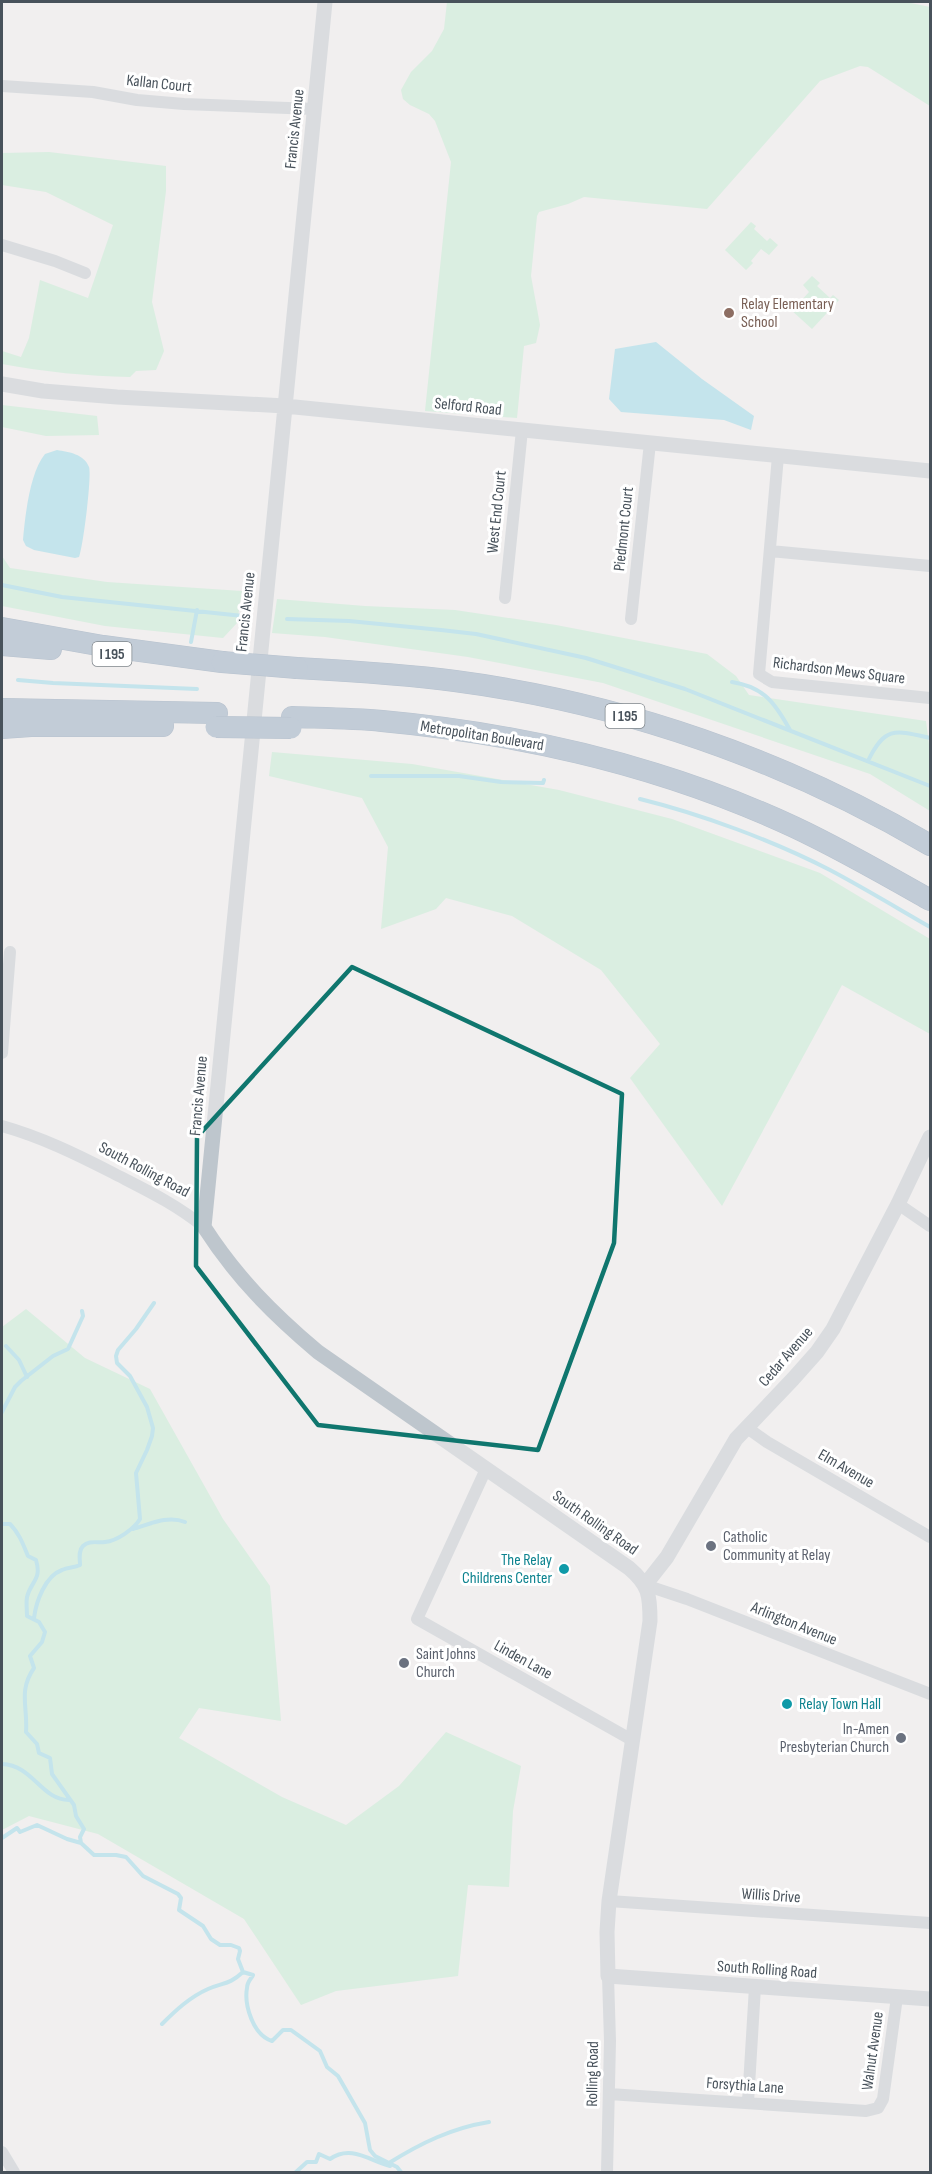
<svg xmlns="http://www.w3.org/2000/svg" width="932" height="2174" viewBox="0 0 932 2174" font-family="'Sofia Sans Condensed',sans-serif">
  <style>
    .green { fill: #bfedd0 }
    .water { fill: #8ed7e8 }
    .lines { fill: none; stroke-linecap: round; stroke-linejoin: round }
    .stream { stroke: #8ed7e8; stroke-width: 4 }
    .motorway-casing { stroke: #748da7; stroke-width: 22 }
    .minor { stroke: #bec6cd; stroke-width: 12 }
    .tertiary { stroke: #bec6cd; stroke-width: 15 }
    .motorway { stroke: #89a2bb; stroke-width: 21 }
    .motorway-bridge-casing { stroke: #748da7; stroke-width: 22; stroke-linecap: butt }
    .motorway-bridge { stroke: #89a2bb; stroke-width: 21 }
    .marked { fill: none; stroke: #0f766e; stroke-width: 4.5; stroke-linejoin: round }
    .education-dot { fill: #8d6e63; stroke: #fff; stroke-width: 2 }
    .worship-dot { fill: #6b7280; stroke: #fff; stroke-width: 2 }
    .culture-dot { fill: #0f9aa8; stroke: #fff; stroke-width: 2 }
    .labels { text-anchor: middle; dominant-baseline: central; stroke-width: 6; stroke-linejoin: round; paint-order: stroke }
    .shield { fill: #fff; stroke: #7f868c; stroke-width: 1.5 }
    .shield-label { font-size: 15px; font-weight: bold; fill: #48525b }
    .street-label { font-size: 16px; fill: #48525b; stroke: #fff }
    .education-label { font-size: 16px; fill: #785e54; stroke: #fff; text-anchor: start }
    .worship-label { font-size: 16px; fill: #5b616d; stroke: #fff; text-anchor: start }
    .culture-label { font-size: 16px; fill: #0d838f; stroke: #fff; text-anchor: end }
  </style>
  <rect width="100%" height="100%" fill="#f1efef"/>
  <path class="green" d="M447,2H906L930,7V106L868,67L860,66L820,81L707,209L584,197L568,204L539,212L537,216L531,276L540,325L536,343L524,346L517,418L425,411L451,162L435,121L429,114L410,105L403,99L401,90L411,72L432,51L444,29Z
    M49,152L166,166V191L152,302L164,351L156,370L136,371L130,377C87,376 44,372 2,364V351L21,357L29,338L40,280L88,298L113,225L46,192L2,185V153Z
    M751,222L756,226L754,229L767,241L770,238L778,245L769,255L761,249L751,261L753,263L746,270L725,250Z
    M812,276L820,283L817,286L830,298L833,295L839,300L812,329L790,309L796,302L798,304L809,292L803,285Z
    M2,405L97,416L99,435L46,436L2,427Z
    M2,556L10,568L107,582L242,591L237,623L223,638L105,626L2,606Z
    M277,599L365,606L455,610L556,625L707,654L736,676L749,695L926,721L930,752V811L870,774L603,683L468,657L325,637L272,633Z
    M272,752L412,764L559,790L672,819L820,873L930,939V1034L842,985L722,1206L630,1078L660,1044L601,970L512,916L446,898L436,909L381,929L388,847L362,798L269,776Z
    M26,1309L85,1358L150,1389L223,1519L270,1586L281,1721L199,1708L179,1738L282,1797L346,1825L399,1786L446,1732L521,1766L513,1811L509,1887L468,1885L458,1976L336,1991L301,2005L244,1919L98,1834L29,1816L2,1830V1327Z"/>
  <path class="water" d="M656,342L702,379L754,416L751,430L724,420L621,412L609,399L615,349Z
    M57,450C69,452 84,454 89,467C92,475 83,548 79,557L75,558L34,550L26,546L23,540C25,516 30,472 45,454Z"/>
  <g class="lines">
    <path class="stream" d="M2,585L62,597L243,616
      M287,619L349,621L441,630L476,634L586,658L685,689L930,786
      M191,642L197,610
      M18,680L53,683L197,689
      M732,682C764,687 775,703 790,730
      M868,761C885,726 895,730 930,738
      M371,776H459L501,782L543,783L544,780
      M640,799C701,814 774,841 830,870C864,888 897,908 930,927
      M6,1346L19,1360L27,1377
      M2,1412L15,1387L21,1381L53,1356L68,1349L83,1316L82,1311
      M2,1524H10C19,1533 23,1544 28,1556L36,1560C42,1580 31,1581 27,1597C26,1603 27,1610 27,1616L39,1622L45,1632L42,1642L30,1656L34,1668C18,1691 28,1707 26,1732L37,1744L39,1753L50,1758L52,1774L74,1805L76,1816L84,1829L80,1837L81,1843
      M133,1529C150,1524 168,1515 185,1522
      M34,1618C36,1602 45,1576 62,1570C68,1567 74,1568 80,1565C80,1559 78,1551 83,1546C89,1540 97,1543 105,1542C117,1541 134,1529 140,1519L136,1473L147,1450L152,1436L153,1428L147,1407L130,1376L117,1363L116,1356L118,1350L136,1329L154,1303
      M2,1764C33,1765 41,1800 69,1800
      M2,1838L17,1828L20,1832L37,1825L67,1839L81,1843L94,1855H116L126,1857L143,1876L178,1894L181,1898L179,1910L203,1926L211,1939L220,1945H231L239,1948L240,1951L238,1959L243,1972
      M243,1972L253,1975C251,1979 247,1982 247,1988C244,2005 253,2035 272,2041L283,2030H291L320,2051L327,2067L338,2076L365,2123L370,2150L375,2156L397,2167L401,2172
      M162,2024C176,2010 190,1997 208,1989C224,1982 229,1985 243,1972
      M389,2163C421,2143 452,2128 489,2122
      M296,2172L307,2162H316L319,2154L330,2159C351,2144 370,2161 390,2166"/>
    <g class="motorway-casing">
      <path id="motorway" d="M2,628L103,646L222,662
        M2,645L51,649
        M297,668C350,671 403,674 455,681C623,703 785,760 930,845
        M2,709L217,713
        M292,717C322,718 352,718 382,721C524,734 665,767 794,827C841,849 886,875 930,900
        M2,728L31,726H163"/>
    </g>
    <path class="minor" d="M2,86L93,92L137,100L184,104L315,109
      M2,245L55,261L85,273
      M778,456L759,674L772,682L930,698
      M770,551L930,566
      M505,598L522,430
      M631,619L650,443
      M2,1053L10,952
      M2,1126C41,1137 76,1154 113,1173C146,1190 174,1203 204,1227
      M898,1204L930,1226
      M746,1427L767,1442L930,1537
      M486,1469L417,1619L632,1740
      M645,1585L687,1599L930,1694
      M609,1901L930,1923
      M609,2094L866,2111L878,2108L883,2099L897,1997
      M748,2102L755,1987
      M2,2152L14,2172
      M607,2172L610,2041L608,1976"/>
    <path class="tertiary" d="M325,2L204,1227C237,1278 272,1313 318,1352L629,1568C649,1585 650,1595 650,1621L609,1901L607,1932L608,1976L930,1999
      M2,384L43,391L117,397L285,406L930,471
      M645,1585L667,1557L736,1439L793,1379L817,1352L833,1329L898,1204L930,1137"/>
    <use href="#motorway" class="motorway"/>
    <g class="motorway-bridge-casing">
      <path id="motorway-bridge" d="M222,662L297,668
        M216,727L291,728"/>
    </g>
    <use href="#motorway-bridge" class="motorway-bridge"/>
  </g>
  <path d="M0 0H932V2174H0ZM352,967L622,1094L614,1243L538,1450L318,1425L196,1266L197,1137Z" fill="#f1efef" fill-opacity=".55" fill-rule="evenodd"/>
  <path class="marked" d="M352,967L622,1094L614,1243L538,1450L318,1425L196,1266L197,1137Z"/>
  <circle class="education-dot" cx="729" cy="313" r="6"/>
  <g class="worship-dot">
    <circle cx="711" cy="1546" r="6"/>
    <circle cx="404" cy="1663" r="6"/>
    <circle cx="901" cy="1738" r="6"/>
  </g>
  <g class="culture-dot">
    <circle cx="564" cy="1569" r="6"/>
    <circle cx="787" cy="1704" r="6"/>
  </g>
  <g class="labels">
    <g class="shield">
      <rect x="92.5" y="642" width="39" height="24" rx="4.5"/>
      <rect x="605.5" y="704" width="39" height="24" rx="4.5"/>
    </g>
    <g class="shield-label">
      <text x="112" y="654">I 195</text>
      <text x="625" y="716">I 195</text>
    </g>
    <g class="street-label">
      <text transform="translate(159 84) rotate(6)">Kallan Court</text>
      <text transform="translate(295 129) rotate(-84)">Francis Avenue</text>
      <text transform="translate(468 407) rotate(6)">Selford Road</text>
      <text transform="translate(497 512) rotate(-84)">West End Court</text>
      <text transform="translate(624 529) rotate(-84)">Piedmont Court</text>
      <text transform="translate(246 612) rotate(-84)">Francis Avenue</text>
      <text transform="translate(839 671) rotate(7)">Richardson Mews Square</text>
      <text transform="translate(482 736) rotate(9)">Metropolitan Boulevard</text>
      <text transform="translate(199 1096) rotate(-85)">Francis Avenue</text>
      <text transform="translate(144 1170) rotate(28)">South Rolling Road</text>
      <text transform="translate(786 1357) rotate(-49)">Cedar Avenue</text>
      <text transform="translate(846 1469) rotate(30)">Elm Avenue</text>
      <text transform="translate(595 1523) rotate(35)">South Rolling Road</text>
      <text transform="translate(794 1624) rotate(22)">Arlington Avenue</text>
      <text transform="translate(523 1660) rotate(29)">Linden Lane</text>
      <text transform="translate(771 1896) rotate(4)">Willis Drive</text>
      <text transform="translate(767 1970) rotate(4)">South Rolling Road</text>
      <text transform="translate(873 2051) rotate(-82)">Walnut Avenue</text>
      <text transform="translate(593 2074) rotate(-89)">Rolling Road</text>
      <text transform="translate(745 2086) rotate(4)">Forsythia Lane</text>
    </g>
    <g class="education-label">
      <text x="741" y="304">Relay Elementary<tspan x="741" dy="18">School</tspan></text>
    </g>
    <g class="worship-label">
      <text x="723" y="1537">Catholic<tspan x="723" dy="18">Community at Relay</tspan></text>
      <text x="416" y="1654">Saint Johns<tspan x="416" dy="18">Church</tspan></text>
      <text x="889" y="1729" text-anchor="end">In-Amen<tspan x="889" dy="18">Presbyterian Church</tspan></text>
    </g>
    <g class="culture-label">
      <text x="552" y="1560">The Relay<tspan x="552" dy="18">Childrens Center</tspan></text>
      <text x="799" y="1704" text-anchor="start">Relay Town Hall</text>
    </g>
  </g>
  <rect width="932" height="2174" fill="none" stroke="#48525b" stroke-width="6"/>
</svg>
